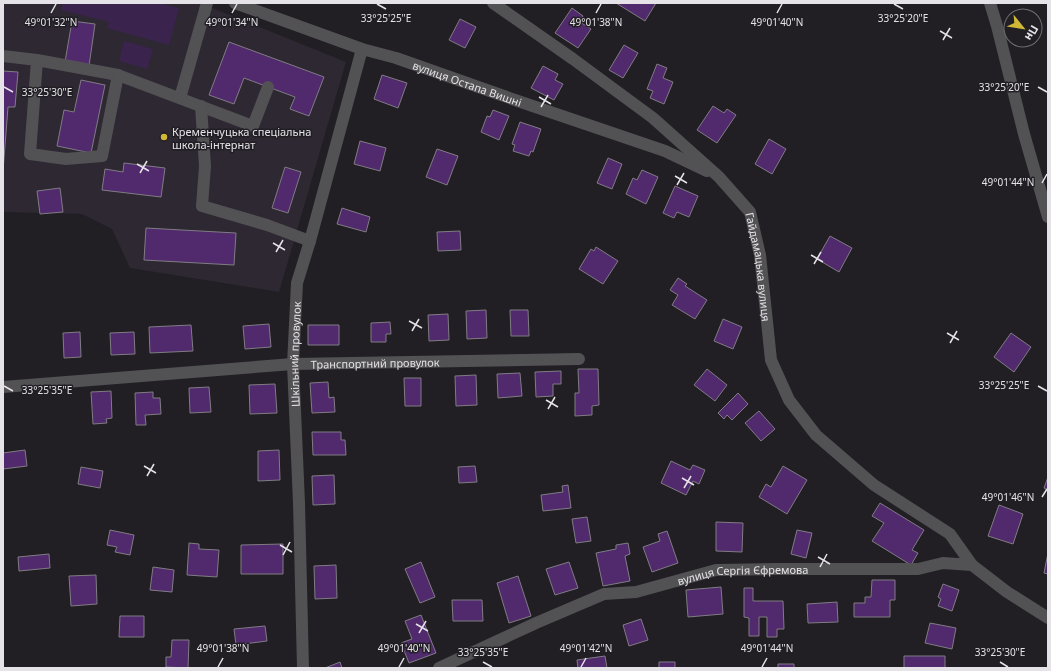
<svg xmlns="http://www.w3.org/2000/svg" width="1051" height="671" viewBox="0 0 1051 671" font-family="'Noto Sans',sans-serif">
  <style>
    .built { fill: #2d2832 }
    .green { fill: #3a234c }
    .building { fill: #502a6d; stroke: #807c83 }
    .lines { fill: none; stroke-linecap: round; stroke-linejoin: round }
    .minor { stroke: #525154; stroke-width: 12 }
    .ticks { fill: none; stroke: #e5e3e7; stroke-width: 1.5 }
    .poi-dot { fill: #d0b837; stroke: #211e24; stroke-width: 1.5 }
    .labels { text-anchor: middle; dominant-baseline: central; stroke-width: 3; stroke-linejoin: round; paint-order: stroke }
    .street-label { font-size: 11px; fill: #e5e3e7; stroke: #211e24 }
    .poi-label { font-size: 11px; fill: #e5e3e7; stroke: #211e24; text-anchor: start }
    .ticks-label { font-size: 10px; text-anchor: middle; fill: #e5e3e7; stroke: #211e24; stroke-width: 3; stroke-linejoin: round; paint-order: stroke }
  </style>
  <rect width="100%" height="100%" fill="#211e24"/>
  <path class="built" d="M3,3H200L346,62L279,292L130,268L112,229L82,214L3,212Z"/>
  <path class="green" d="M63,3H159L179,8L169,45L107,28L109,22L61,10Z
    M124,41L153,49L147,69L119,61Z"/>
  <path class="building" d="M616,3H656L645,21Z
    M572,8L583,16L580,22L591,29L578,48L555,33Z
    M460,19L476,27L465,48L449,40Z
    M72,21L95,24L89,66L65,62Z
    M229,42L324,77L309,116L290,109L295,97L244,78L234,104L209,95Z
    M624,45L638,53L623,78L609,70Z
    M657,64L667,68L663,78L673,82L664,104L650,98L653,91L647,89Z
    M543,66L558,74L555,80L563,84L554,100L531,88Z
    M3,71L18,72L15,107H8L3,171Z
    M382,75L407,83L398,108L374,99Z
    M81,80L105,85L91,153L57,146L64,110L74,112Z
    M713,106L724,113L727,109L736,115L717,143L697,130Z
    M493,110L509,116L499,140L481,132L487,116L490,117Z
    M520,122L541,129L533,152L531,151L529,156L513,151L515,145L512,144Z
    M769,139L786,149L772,174L755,164Z
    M360,141L386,148L380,171L354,164Z
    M437,149L458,156L447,185L426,177Z
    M608,158L622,164L612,189L597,183Z
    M124,163L165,168L161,197L102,190L105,169L123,172Z
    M285,167L301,172L288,213L272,208Z
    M642,170L658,177L646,204L626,194L633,178L637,180Z
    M675,186L698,196L689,217L677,212L674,218L663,213Z
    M60,188L63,212L40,214L37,191Z
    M342,208L370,217L366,232L337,224Z
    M146,228L236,233L234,265L144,260Z
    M460,231L461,250L438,251L437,232Z
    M830,236L852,248L839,272L817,259Z
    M596,247L618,261L603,284L579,269L591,249L594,251Z
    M678,278L687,284L685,286L707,300L695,319L672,305L678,295L670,290Z
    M486,310L487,338L467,339L466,311Z
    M510,310H528L529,336H511Z
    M448,314L449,340L429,341L428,315Z
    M723,319L742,327L733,349L714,341Z
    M390,322L391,334H386V342H371V323Z
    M269,324L271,347L245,349L243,326Z
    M191,325L193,351L150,353L149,327Z
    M308,325H339V345H308Z
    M80,332L81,357L64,358L63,333Z
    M134,332L135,354L111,355L110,333Z
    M1011,333L1031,347L1014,372L994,357Z
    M578,369H598L599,405L592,406V415L575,416V393H579Z
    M707,369L727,385L715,401L694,385Z
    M561,371V384H553V396L536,397L535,372Z
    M520,373L522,396L498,398L497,374Z
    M476,375L477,405L456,406L455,376Z
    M404,378H421V406H405Z
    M328,382L329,398L334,397L335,412L312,413L310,383Z
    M275,384L277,413L250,414L249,385Z
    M209,387L211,412L190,413L189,388Z
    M111,391L112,418L106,419L107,423L93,424L91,392Z
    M153,392V398H160L161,414L145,415L146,425H136L135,393Z
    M738,393L748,404L732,420L727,415L724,419L718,413Z
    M759,411L775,429L761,441L745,423Z
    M312,432H341V440H345L346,455H313Z
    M25,450L27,466L3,469V453Z
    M279,450L280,480L258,481V451Z
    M671,461L690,470L693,465L705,470L699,484L693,481L686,495L661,483Z
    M475,466L477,482L459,483L458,467Z
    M783,466L807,480L787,514L759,497L766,484L771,487Z
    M81,467L103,471L100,488L78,484Z
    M334,475L335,504L313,505L312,476Z
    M1048,477V490L1044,488Z
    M568,485L571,508L543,511L541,495L563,492L562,486Z
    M880,503L924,530L912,550L918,553L911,565L872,541L884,523L872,516Z
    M999,505L1023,514L1013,544L988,536Z
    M587,517L591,541L576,543L572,519Z
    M716,522L743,523L742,552L716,551Z
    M110,530L134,535L130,555L115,552L117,547L107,545Z
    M797,530L812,533L806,558L791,554Z
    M667,531L678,563L652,572L643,547L660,541L658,534Z
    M189,543L199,544V549L219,550L217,577L187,575Z
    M628,543L630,554L625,556L630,581L603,586L596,553L616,549V545Z
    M283,544V574H241V545Z
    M1048,553V574L1044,573Z
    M49,554L50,568L19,571L18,557Z
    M421,562L435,597L420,603L405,569Z
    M569,562L578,588L555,595L546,569Z
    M336,565L337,598L315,599L314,566Z
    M153,567L174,570L172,592L150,590Z
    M96,575L97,604L71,606L69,576Z
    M518,576L531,616L509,623L497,583Z
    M872,580H895V600H890V617H854V603H865V597H871Z
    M943,584L959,590L952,611L938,606L941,599L938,597Z
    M721,587L723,614L688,617L686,590Z
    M744,588H753V601H783L784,629H777V637H767V617H759V636H749V618L744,617Z
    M452,600H482L483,621H453Z
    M837,602L838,622L808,623L807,604Z
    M421,615L436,653L409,663L401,643L412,639L405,621Z
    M120,616H144V637H119Z
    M641,619L648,640L629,646L623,625Z
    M930,623L956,628L952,649L925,643Z
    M265,626L267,641L236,645L234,629Z
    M172,640H189L188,668L166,667V657H171Z
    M605,656L607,668H578L577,660Z
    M904,656H945V668H904Z
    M340,662L342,668H325Z
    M659,662H675V668H659Z
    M778,664H794V668H778Z"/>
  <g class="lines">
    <g class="minor">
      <path id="s1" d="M235,3L362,49L396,58L515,100L665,151L707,171"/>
      <path id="s2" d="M493,3L573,59L653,118L719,177L750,212L760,255L771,360L789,400L816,435L874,485L950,534L972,565"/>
      <path d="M990,3L997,26L1024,134L1048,217"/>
      <path d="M3,56L37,60L118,75L102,156L66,159L30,154L37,60"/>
      <path d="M118,75L253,126L268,87"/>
      <path d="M180,98L207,3"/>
      <path d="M201,106L205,166L202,206L267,225L310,241"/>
      <path id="s3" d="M3,387L293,364L579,359"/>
      <path id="s4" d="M303,668L299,503L293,364L297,283L310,241L362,49"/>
      <path id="s5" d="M439,668L536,623L604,594L636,592L716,570L775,569H918L943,563L972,565L1007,592L1048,618"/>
    </g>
  </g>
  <path class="ticks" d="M377,4L386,9M894,4L903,9M51,13L56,4M232,13L237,4M596,13L601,4M777,13L782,4M940,31L952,38M943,40L950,28M4,87L13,92M1038,87L1047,92M539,97L551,104M541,107L548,95M137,164L149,171M140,173L147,161M675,176L687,183M1042,183L1047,174M677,185L684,173M273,243L285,250M276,252L283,240M811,255L823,262M814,264L821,252M409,321L422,328M412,331L419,319M947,333L959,340M950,343L957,331M4,386L13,391M1038,386L1047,391M546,400L558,407M548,409L555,397M144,466L156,473M147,476L154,464M682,478L694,485M684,488L691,476M1042,497L1047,489M280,545L292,552M283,555L290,542M818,557L830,564M820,567L827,554M416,624L428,631M419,633L426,621M483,662L492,667M1000,662L1008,667M218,667L223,658M399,667L404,658M581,667L586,658M762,667L767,658"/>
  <circle class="poi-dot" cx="164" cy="137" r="4"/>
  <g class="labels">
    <g class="street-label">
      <text stroke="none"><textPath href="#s1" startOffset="246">вулиця Остапа Вишні</textPath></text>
      <text stroke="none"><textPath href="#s2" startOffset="388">Гайдамацька вулиця</textPath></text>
      <text stroke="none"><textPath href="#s4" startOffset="314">Шкільний провулок</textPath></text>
      <text stroke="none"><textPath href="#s3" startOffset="373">Транспортний провулок</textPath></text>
      <text stroke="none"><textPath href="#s5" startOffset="322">вулиця Сергія Єфремова</textPath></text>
    </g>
    <g class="poi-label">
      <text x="172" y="131">Кременчуцька спеціальна<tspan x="172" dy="13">школа-інтернат</tspan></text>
    </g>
  </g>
  <g class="ticks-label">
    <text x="386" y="22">33°25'25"E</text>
    <text x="903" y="22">33°25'20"E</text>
    <text x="51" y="26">49°01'32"N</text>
    <text x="232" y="26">49°01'34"N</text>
    <text x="596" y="26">49°01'38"N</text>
    <text x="777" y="26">49°01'40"N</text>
    <text x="1004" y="91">33°25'20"E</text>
    <text x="47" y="96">33°25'30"E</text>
    <text x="1008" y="186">49°01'44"N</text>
    <text x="1004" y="389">33°25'25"E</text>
    <text x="47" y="394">33°25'35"E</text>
    <text x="1008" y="501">49°01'46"N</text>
    <text x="223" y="652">49°01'38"N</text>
    <text x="404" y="652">49°01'40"N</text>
    <text x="586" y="652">49°01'42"N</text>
    <text x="767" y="652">49°01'44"N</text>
    <text x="483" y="656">33°25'35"E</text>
    <text x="1000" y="656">33°25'30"E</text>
  </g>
  <rect width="1051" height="671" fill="none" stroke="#e5e3e7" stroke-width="8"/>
  <g transform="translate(1023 28) rotate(120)"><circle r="19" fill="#211e24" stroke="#6f6d72"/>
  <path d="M0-3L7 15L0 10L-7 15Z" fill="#d0b837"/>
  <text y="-6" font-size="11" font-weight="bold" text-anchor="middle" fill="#e5e3e7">Пн</text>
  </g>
</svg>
